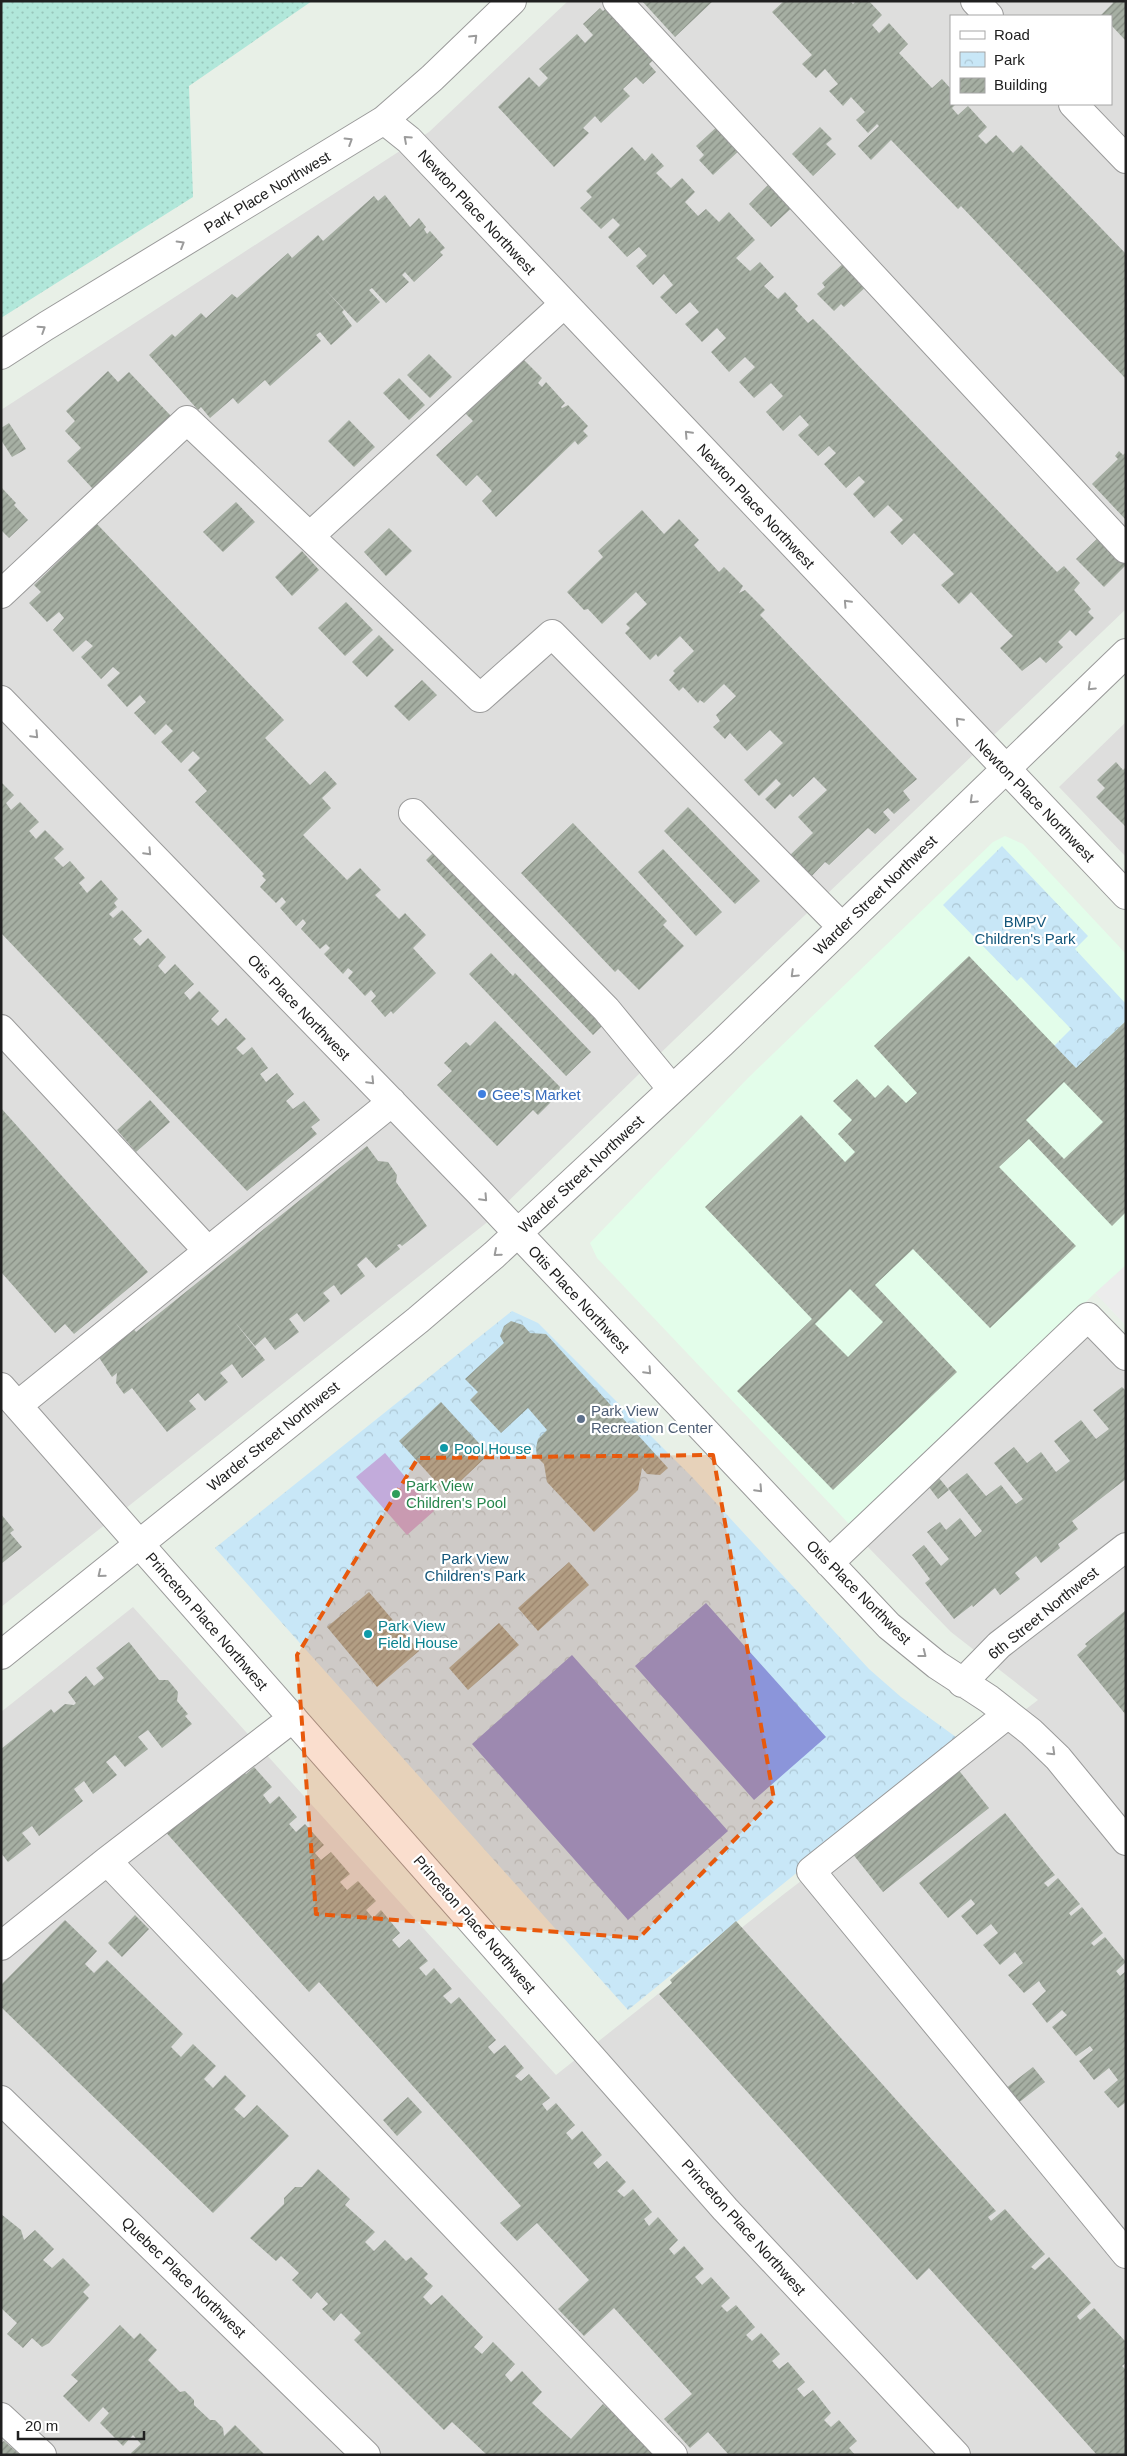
<svg xmlns="http://www.w3.org/2000/svg" width="1127" height="2456" viewBox="0 0 1127 2456" font-family="Arial,sans-serif">
  <style>
    .residential { fill: #dededd; fill-rule: evenodd }
    .education { fill: #e3fdea }
    .grass { fill: url(#grass-dots) }
    .park { fill: url(#park-crowns) }
    .pitch { fill: #8b95da }
    .parking { fill: #ececec }
    .water { fill: #c2abdb }
    .building { fill: url(#building-hatch); fill-rule: evenodd }
    .lines { fill: none; stroke-linecap: round; stroke-linejoin: round }
    .minor-casing { stroke: #9a9a9a; stroke-width: 30 }
    .minor { stroke: #fff; stroke-width: 28 }
    .oneway { stroke: #9b9b9b }
    .marked { fill: #e8590c; fill-opacity: 0.2; stroke: #e8590c; stroke-width: 4; stroke-dasharray: 10 6; stroke-linejoin: round }
    .shop-dot { fill: #3f7fe0; stroke: #fff; stroke-width: 2 }
    .service-dot { fill: #5c6f8a; stroke: #fff; stroke-width: 2 }
    .culture-dot { fill: #0f9aa8; stroke: #fff; stroke-width: 2 }
    .leisure-dot { fill: #2e9e5b; stroke: #fff; stroke-width: 2 }
    .labels { text-anchor: middle; dominant-baseline: central; stroke-width: 4.5; stroke-linejoin: round; paint-order: stroke }
    .street-label { font-size: 15px; fill: #202020; stroke: #fff }
    .park-label { font-size: 15px; fill: #13567a; stroke: #fff }
    .shop-label { font-size: 15px; fill: #366cbe; stroke: #fff; text-anchor: start }
    .service-label { font-size: 15px; fill: #4e5e75; stroke: #fff; text-anchor: start }
    .culture-label { font-size: 15px; fill: #0d838f; stroke: #fff; text-anchor: start }
    .leisure-label { font-size: 15px; fill: #27864d; stroke: #fff; text-anchor: start }
  </style>
  <defs>
    <pattern id="grass-dots" width="8" height="8" patternUnits="userSpaceOnUse" patternTransform="scale(1.25)"><rect width="8" height="8" fill="#b1e7da"/><path d="M2 2h.1M6 6h.1" fill="none" stroke="#98c6bb" stroke-width="1.8" stroke-linecap="round"/></pattern>
    <pattern id="park-crowns" width="20" height="18" patternUnits="userSpaceOnUse" patternTransform="scale(1.25)"><rect width="20" height="18" fill="#c8e7f7"/><path d="M2 6a3 3 0 1 1 6 0M12 15a3 3 0 1 1 6 0" fill="none" stroke="#acc6d3"/></pattern>
    <pattern id="building-hatch" width="6" height="6" patternUnits="userSpaceOnUse" patternTransform="scale(1.25)"><rect width="6" height="6" fill="#a6afa3"/><path d="M-1 1l2-2M0 6l6-6M5 7l2-2" fill="none" stroke="#878e84"/></pattern>
  </defs>
  <rect width="100%" height="100%" fill="#e8f0e7"/>
  <path class="residential" d="M568,1H1126V609L674,1040L485,1224L1,1607V410L429,132ZM951,16H1111V104H951Z
    M1126,722V857L1059,787Z
    M1088,1335L1126,1371V2455H1V1712L133,1607L556,2075L784,1894L1038,1700L951,1632L866,1545Z"/>
  <path class="education" d="M1005,836L1023,844L1126,954V1326L1095,1293L851,1526L597,1258L590,1243L748,1078L993,842Z"/>
  <path class="grass" d="M1,1H312L189,86L193,197L1,318Z"/>
  <path class="park" d="M1002,846L1088,936L1075,949L1126,1004V1021L1076,1068L1054,1046L1071,1029L1021,977L1017,981L943,905Z
    M512,1311L538,1323L693,1478L869,1669L901,1697L960,1740L628,2010L215,1548Z"/>
  <path class="pitch" d="M706,1603L826,1737L754,1800L635,1666Z
    M572,1655L728,1831L628,1920L472,1744Z"/>
  <path class="parking" d="M1126,1265V1326L1095,1293Z"/>
  <path class="water" d="M385,1453L434,1511L407,1535L356,1477Z"/>
  <path class="building" d="M642,1H713L675,37Z
    M784,1H850L853,4L856,1H869L882,15L872,25L879,33L889,23L908,44L899,53L932,88L942,79L951,89V104H956L952,108L958,115L968,106L987,127L978,136L986,144L996,135L1013,153L1021,145L1126,254V379L961,206L958,209L891,140L871,160L858,146L879,126L877,124L868,133L856,120L865,112L851,97L843,106L829,91L838,84L825,69L816,78L802,64L812,55L772,12Z
    M1112,1H1126V41L1111,25V16L1101,15L1113,3Z
    M611,4L660,53L649,64L656,72L643,84L636,77L623,89L630,96L601,123L595,116L583,128L589,133L554,167L498,107L529,77L539,87L548,78L539,69L577,34L585,43L593,35L583,24L600,8L603,11Z
    M720,124L742,148L713,175L699,160L704,155L696,146Z
    M820,127L832,139L826,144L836,154L813,176L792,154Z
    M632,147L645,161L652,153L664,166L656,173L671,188L682,178L695,192L685,202L698,216L706,209L719,222L729,212L755,240L736,258L750,271L760,262L774,277L764,286L778,299L785,292L798,306L795,309L808,323L813,319L826,332L1057,572L1064,566L1080,583L1074,590L1091,609L1088,612L1094,618L1076,636L1070,630L1058,642L1063,647L1046,663L1040,657L1022,671L1000,648L1013,636L1002,625L971,592L959,604L941,585L954,574L914,533L902,545L890,532L903,520L888,505L874,518L853,494L865,482L859,476L846,488L824,464L836,453L829,446L818,456L798,435L809,425L800,415L783,431L766,412L783,396L771,383L754,398L739,382L755,367L745,357L729,372L711,352L726,338L717,328L702,342L685,324L699,312L690,302L676,314L660,297L673,285L664,274L653,285L636,266L647,256L639,247L627,257L608,237L620,225L613,218L601,229L580,208L592,197L586,191Z
    M775,178L798,202L771,227L749,204Z
    M385,195L410,227L419,218L426,227L424,229L427,234L430,231L445,248L440,252L443,255L414,282L405,272L402,275L409,282L386,303L372,288L369,290L380,302L357,323L322,286L344,310L342,312L352,326L331,345L320,332L316,335L321,341L270,386L265,380L238,404L233,398L210,418L201,407L198,410L149,355L172,334L175,337L201,313L206,318L232,294L237,298L288,253L292,258L318,235L323,241L374,196L378,201Z
    M847,260L869,284L844,307L841,304L834,311L817,294L825,287L822,283Z
    M429,354L452,377L430,398L407,375Z
    M524,360L542,378L538,383L542,387L546,382L565,403L561,407L562,408L568,405L588,426L583,431L588,436L578,445L575,441L496,517L482,501L492,491L477,475L466,486L436,455L473,421L465,413L517,363L519,365Z
    M108,371L118,382L129,372L171,416L93,489L67,461L81,448L65,431L75,421L66,411Z
    M399,378L425,405L409,420L383,393Z
    M349,420L375,447L354,467L328,441Z
    M9,423L26,449L12,457L1,440V428Z
    M1119,451L1123,455L1126,452V520L1092,484L1118,459L1115,456Z
    M1,487L16,503L14,505L28,520L9,538L1,530Z
    M236,502L255,522L223,552L203,532Z
    M642,510L664,534L679,519L699,540L694,545L719,572L724,567L743,586L739,593L745,590L765,610L760,615L917,779L903,791L910,800L894,814L888,808L883,812L890,820L875,834L868,828L829,865L825,862L807,881L786,859L813,833L798,817L827,790L814,777L793,797L790,794L775,809L765,799L781,784L776,779L759,796L744,780L783,743L770,730L747,751L730,733L725,739L713,727L720,721L716,715L736,696L724,684L704,703L700,700L698,703L683,687L679,691L669,680L675,673L673,671L694,651L680,636L658,657L656,654L650,660L625,633L630,628L626,624L647,604L636,592L602,624L588,609L584,610L567,592L603,557L598,551Z
    M97,524L284,720L265,738L310,785L325,771L337,784L322,798L331,808L303,835L347,880L360,868L381,890L375,895L399,919L405,913L426,935L413,948L436,973L393,1014L391,1011L385,1017L371,1001L376,996L371,990L365,996L348,978L353,972L348,968L343,974L324,954L330,948L326,944L320,949L301,929L306,923L303,919L296,926L280,908L286,902L282,897L276,903L260,887L266,880L262,876L264,874L195,802L207,791L188,770L200,758L193,751L181,763L161,742L173,731L166,724L155,735L134,713L146,702L140,695L127,707L107,685L120,673L113,667L101,679L81,657L93,646L86,640L73,652L53,630L64,618L59,612L47,622L29,603L41,592L34,585Z
    M389,528L412,551L386,576L364,552Z
    M1101,535L1126,560V565L1104,587L1076,559Z
    M302,551L319,570L292,596L275,577Z
    M346,602L373,630L345,656L318,628Z
    M379,635L394,650L367,677L352,662Z
    M422,680L437,695L409,721L394,706Z
    M1116,762L1123,770L1126,767V827L1096,797L1105,788L1097,780Z
    M1,782L14,795L6,803L11,810L20,802L39,822L29,831L36,839L45,830L64,849L54,858L63,867L70,861L85,878L79,883L87,893L101,880L118,899L114,903L117,907L109,914L113,918L122,910L142,931L133,939L140,946L148,938L166,957L158,966L165,974L175,964L194,984L184,993L190,1000L199,991L219,1011L211,1019L218,1026L226,1018L246,1039L236,1048L243,1055L252,1047L268,1068L260,1074L266,1082L277,1073L294,1094L286,1101L293,1109L304,1101L320,1120L311,1127L317,1134L247,1191L1,933Z
    M688,807L760,881L735,904L664,831Z
    M573,823L667,921L663,925L684,946L639,990L618,969L615,972L521,873Z
    M441,845L608,1020L593,1035L426,860Z
    M663,849L722,912L696,936L638,872Z
    M491,953L513,976L515,973L591,1052L566,1076L469,974Z
    M969,956L1076,1068L1126,1021V1212L1112,1226L1029,1139L999,1167L1076,1246L990,1328L913,1249L875,1285L957,1372L833,1490L737,1391L812,1319L705,1207L801,1115L845,1162L855,1152L838,1134L852,1120L833,1101L857,1079L875,1098L888,1085L906,1103L917,1093L874,1046ZM1064,1082L1103,1122L1064,1159L1026,1120ZM850,1289L883,1322L848,1357L815,1324Z
    M495,1021L563,1090L538,1115L533,1110L497,1146L437,1085L452,1071L444,1063L466,1042L470,1046Z
    M150,1100L170,1122L136,1152L117,1130Z
    M1,1108L148,1272L74,1334L65,1324L55,1333L1,1272Z
    M367,1146L378,1161L388,1162L397,1175L396,1182L427,1226L402,1246L400,1244L397,1245L400,1249L376,1268L366,1257L357,1265L365,1276L341,1295L334,1285L323,1293L330,1301L304,1322L297,1313L289,1319L299,1332L275,1350L265,1337L255,1346L234,1321L265,1360L242,1378L232,1364L220,1373L228,1382L205,1401L198,1393L189,1401L196,1409L167,1432L132,1388L124,1394L116,1383L117,1373L112,1377L96,1353L131,1326L136,1332Z
    M511,1321L523,1325L530,1333L546,1334L668,1468L660,1475L647,1474L642,1468L638,1490L594,1532L547,1482L544,1464L537,1457L536,1448L538,1439L547,1430L528,1408L501,1433L470,1400L478,1392L465,1379L504,1343L500,1336L504,1326Z
    M1122,1387L1126,1391V1479L1072,1521L1078,1529L1058,1544L1060,1548L1041,1563L1036,1556L1015,1573L1020,1579L1000,1595L995,1588L973,1607L972,1605L954,1619L925,1583L930,1579L912,1555L924,1545L941,1566L949,1559L927,1532L940,1522L946,1530L960,1518L975,1537L982,1531L948,1488L967,1473L986,1496L1001,1485L1016,1504L1023,1499L994,1463L1014,1447L1027,1463L1041,1452L1056,1472L1070,1461L1054,1441L1081,1420L1096,1439L1109,1429L1093,1410Z
    M441,1402L489,1454L447,1494L399,1441Z
    M939,1478L949,1490L938,1499L929,1487Z
    M1,1514L14,1530L10,1533L22,1547L1,1564Z
    M569,1562L589,1585L538,1631L518,1608Z
    M369,1592L419,1651L377,1687L327,1627Z
    M1126,1610V1715L1077,1655L1087,1646L1085,1644Z
    M499,1623L519,1645L468,1690L449,1668Z
    M129,1642L159,1680H168L178,1692L177,1701L188,1714L185,1716L192,1724L162,1748L148,1730L138,1737L148,1749L125,1767L115,1755L106,1762L117,1775L93,1794L84,1781L74,1789L83,1801L39,1836L32,1826L22,1833L31,1844L8,1862L1,1853V1749L51,1709L54,1713L65,1704L74,1705L76,1703L68,1692L86,1676L94,1686L104,1678L96,1668Z
    M238,1765L246,1774L254,1767L272,1787L263,1795L270,1804L279,1796L297,1817L289,1824L296,1832L305,1824L324,1845L315,1853L321,1860L331,1852L350,1874L340,1882L347,1890L358,1881L376,1901L366,1910L373,1918L381,1910L400,1933L392,1940L399,1948L409,1939L428,1961L419,1968L426,1976L434,1968L452,1989L443,1996L451,2004L459,1997L496,2040L488,2047L494,2054L505,2045L524,2068L515,2076L521,2081L529,2074L550,2098L542,2104L547,2111L556,2103L575,2125L566,2133L572,2140L582,2131L602,2155L593,2163L598,2169L607,2161L626,2182L617,2191L624,2197L633,2189L652,2212L644,2219L649,2226L658,2217L678,2240L669,2249L674,2255L684,2246L704,2269L695,2277L702,2285L711,2277L730,2298L721,2306L727,2312L736,2305L755,2327L746,2335L752,2341L761,2333L780,2354L772,2361L779,2369L788,2362L805,2382L797,2389L804,2397L813,2390L831,2413L824,2420L831,2427L839,2420L857,2441L849,2448L855,2455H729L708,2432L690,2448L664,2419L692,2394L614,2308L584,2336L558,2309L589,2280L537,2223L517,2241L500,2223L521,2206L319,1982L309,1992L162,1828Z
    M957,1768L989,1808L883,1892L852,1853Z
    M1005,1813L1055,1875L1044,1883L1048,1887L1058,1878L1080,1904L1069,1913L1071,1916L1082,1907L1103,1933L1091,1943L1094,1946L1105,1937L1126,1962L1116,1971L1120,1976L1126,1971V2102L1118,2108L1104,2092L1118,2080L1109,2068L1094,2080L1079,2061L1093,2050L1090,2046L1076,2056L1052,2027L1067,2015L1062,2010L1047,2023L1032,2004L1046,1991L1042,1986L1039,1981L1024,1993L1008,1975L1023,1963L1018,1956L1015,1952L1000,1965L983,1945L998,1933L991,1924L977,1935L961,1916L975,1904L971,1899L948,1918L919,1883Z
    M135,1915L149,1929L122,1957L108,1943Z
    M65,1920L97,1951L85,1964L94,1973L107,1960L183,2034L171,2047L181,2057L193,2044L216,2066L204,2079L213,2088L225,2075L246,2096L234,2109L244,2118L257,2105L289,2136L213,2213L1,2007V1985Z
    M736,1921L996,2211L988,2217L991,2221L1005,2209L1045,2254L1031,2267L1035,2270L1049,2257L1091,2303L1077,2316L1078,2318L1080,2320L1094,2308L1126,2342V2363L1122,2366L1126,2370V2455H1097L929,2268L917,2280L659,1994L672,1983L670,1980Z
    M1033,2067L1045,2082L1017,2104L1005,2089Z
    M408,2097L422,2112L397,2136L383,2120Z
    M318,2169L350,2199L345,2205L375,2232L365,2242L374,2251L385,2240L406,2261L411,2257L428,2274L424,2278L433,2286L423,2297L431,2305L442,2295L483,2337L474,2347L482,2354L493,2342L515,2364L505,2375L511,2382L522,2371L542,2392L532,2403L571,2439L603,2404L656,2453L654,2455H487L452,2422L444,2430L354,2340L361,2333L341,2313L334,2321L322,2309L328,2304L317,2292L311,2299L292,2280L299,2273L281,2256L276,2261L250,2238L284,2204V2198L295,2187H302Z
    M1,2214L21,2230L24,2240L35,2230L54,2249L43,2260L52,2268L63,2258L90,2285L83,2292L89,2298L49,2343L42,2347L32,2338L23,2348L7,2334L17,2323L1,2308Z
    M120,2325L134,2339L140,2333L157,2350L148,2360L180,2392L185,2391L194,2400V2405L210,2420H215L223,2428L224,2436L235,2425L265,2455H132L131,2453L141,2444L133,2435L123,2446L100,2423L109,2413L103,2407L89,2422L63,2396L78,2381L71,2375Z
    M4,2441L20,2455H1V2443Z"/>
  <g class="lines">
    <g class="minor-casing">
      <path id="minor" d="M617,1L1126,549
        M975,1L989,16
        M1073,104L1126,159
        M384,120L409,140L1126,895
        M1,355L46,326L384,120L432,78L512,1
        M310,536L564,304
        M1,594L187,420L480,698L552,634L842,927
        M1,700L479,1192L889,1626L937,1665L989,1699L1031,1732L1058,1758L1126,1841
        M413,813L606,1009L672,1089
        M1,1029L208,1251
        M1,1387L725,2209L956,2455
        M18,1405L392,1102
        M829,1563L1088,1317L1126,1356
        M1,1655L418,1320L494,1255L722,1043L1126,653
        M962,1683L999,1645L1126,1547
        M1008,1714L811,1871L1126,2254
        M107,1861L673,2455
        M1,1946L107,1861L293,1718
        M1,2100L366,2455
        M1,2417L42,2455"/>
    </g>
    <use href="#minor" class="minor"/>
  </g>
  <defs><path id="oneway-chevron" d="M-2-3.5L2.5 0L-2 3.5" fill="none" stroke-width="1.6" stroke-linecap="round" stroke-linejoin="round" transform="scale(1.25)"/></defs>
  <g class="oneway">
    <use href="#oneway-chevron" transform="translate(474 38) rotate(-44)"/>
    <use href="#oneway-chevron" transform="translate(407 139) rotate(-138)"/>
    <use href="#oneway-chevron" transform="translate(349 141) rotate(-32)"/>
    <use href="#oneway-chevron" transform="translate(181 244) rotate(-31)"/>
    <use href="#oneway-chevron" transform="translate(42 329) rotate(-33)"/>
    <use href="#oneway-chevron" transform="translate(688 434) rotate(-133)"/>
    <use href="#oneway-chevron" transform="translate(847 603) rotate(-133)"/>
    <use href="#oneway-chevron" transform="translate(1091 687) rotate(136)"/>
    <use href="#oneway-chevron" transform="translate(959 721) rotate(-133)"/>
    <use href="#oneway-chevron" transform="translate(35 735) rotate(46)"/>
    <use href="#oneway-chevron" transform="translate(973 800) rotate(136)"/>
    <use href="#oneway-chevron" transform="translate(148 852) rotate(46)"/>
    <use href="#oneway-chevron" transform="translate(794 974) rotate(136)"/>
    <use href="#oneway-chevron" transform="translate(371 1081) rotate(46)"/>
    <use href="#oneway-chevron" transform="translate(484 1198) rotate(47)"/>
    <use href="#oneway-chevron" transform="translate(497 1253) rotate(139)"/>
    <use href="#oneway-chevron" transform="translate(648 1371) rotate(47)"/>
    <use href="#oneway-chevron" transform="translate(759 1489) rotate(47)"/>
    <use href="#oneway-chevron" transform="translate(101 1574) rotate(141)"/>
    <use href="#oneway-chevron" transform="translate(923 1654) rotate(38)"/>
    <use href="#oneway-chevron" transform="translate(1052 1752) rotate(44)"/>
  </g>
  <path class="marked" d="M713,1455L774,1799L639,1938L316,1914L297,1655L418,1458Z"/>
  <circle class="shop-dot" cx="482" cy="1094" r="5"/>
  <circle class="service-dot" cx="581" cy="1419" r="5"/>
  <g class="culture-dot">
    <circle cx="444" cy="1448" r="5"/>
    <circle cx="368" cy="1634" r="5"/>
  </g>
  <circle class="leisure-dot" cx="396" cy="1494" r="5"/>
  <g class="labels">
    <g class="street-label">
      <text transform="translate(267 192) rotate(-31)">Park Place Northwest</text>
      <text transform="translate(477 212) rotate(47)">Newton Place Northwest</text>
      <text transform="translate(756 506) rotate(47)">Newton Place Northwest</text>
      <text transform="translate(1035 800) rotate(46)">Newton Place Northwest</text>
      <text transform="translate(875 895) rotate(-44)">Warder Street Northwest</text>
      <text transform="translate(299 1007) rotate(46)">Otis Place Northwest</text>
      <text transform="translate(581 1174) rotate(-43)">Warder Street Northwest</text>
      <text transform="translate(579 1299) rotate(47)">Otis Place Northwest</text>
      <text transform="translate(273 1436) rotate(-39)">Warder Street Northwest</text>
      <text transform="translate(859 1592) rotate(45)">Otis Place Northwest</text>
      <text transform="translate(1043 1613) rotate(-39)">6th Street Northwest</text>
      <text transform="translate(207 1621) rotate(49)">Princeton Place Northwest</text>
      <text transform="translate(475 1924) rotate(49)">Princeton Place Northwest</text>
      <text transform="translate(744 2227) rotate(48)">Princeton Place Northwest</text>
      <text transform="translate(184 2277) rotate(44)">Quebec Place Northwest</text>
    </g>
    <g class="park-label">
      <text x="1025" y="921">BMPV<tspan x="1025" dy="17">Children's Park</tspan></text>
      <text x="475" y="1558">Park View<tspan x="475" dy="17">Children's Park</tspan></text>
    </g>
    <g class="shop-label">
      <text x="492" y="1094">Gee's Market</text>
    </g>
    <g class="service-label">
      <text x="591" y="1410">Park View<tspan x="591" dy="17">Recreation Center</tspan></text>
    </g>
    <g class="culture-label">
      <text x="454" y="1448">Pool House</text>
      <text x="378" y="1625">Park View<tspan x="378" dy="17">Field House</tspan></text>
    </g>
    <g class="leisure-label">
      <text x="406" y="1485">Park View<tspan x="406" dy="17">Children's Pool</tspan></text>
    </g>
  </g>
  <rect width="1127" height="2456" fill="none" stroke="#202020" stroke-width="5"/>
  <rect x="950" y="15" width="162" height="90" fill="#ffffff" stroke="#a6a6a6"/>
  <rect x="960" y="31" width="25" height="8" fill="#ffffff" stroke="#a6a6a6"/>
  <text x="994" y="40" font-size="15" fill="#202020">Road</text>
  <rect x="960" y="52" width="25" height="15" fill="url(#park-crowns)" stroke="#a6a6a6"/>
  <text x="994" y="65" font-size="15" fill="#202020">Park</text>
  <rect x="960" y="78" width="25" height="15" fill="url(#building-hatch)" stroke="#a6a6a6"/>
  <text x="994" y="90" font-size="15" fill="#202020">Building</text>
  <path d="M18 2431v8h126v-8" fill="none" stroke="#202020" stroke-width="2.5"/>
  <text x="25" y="2431" font-size="15" fill="#202020" stroke="#ffffff" stroke-width="4" paint-order="stroke">20 m</text>
</svg>
